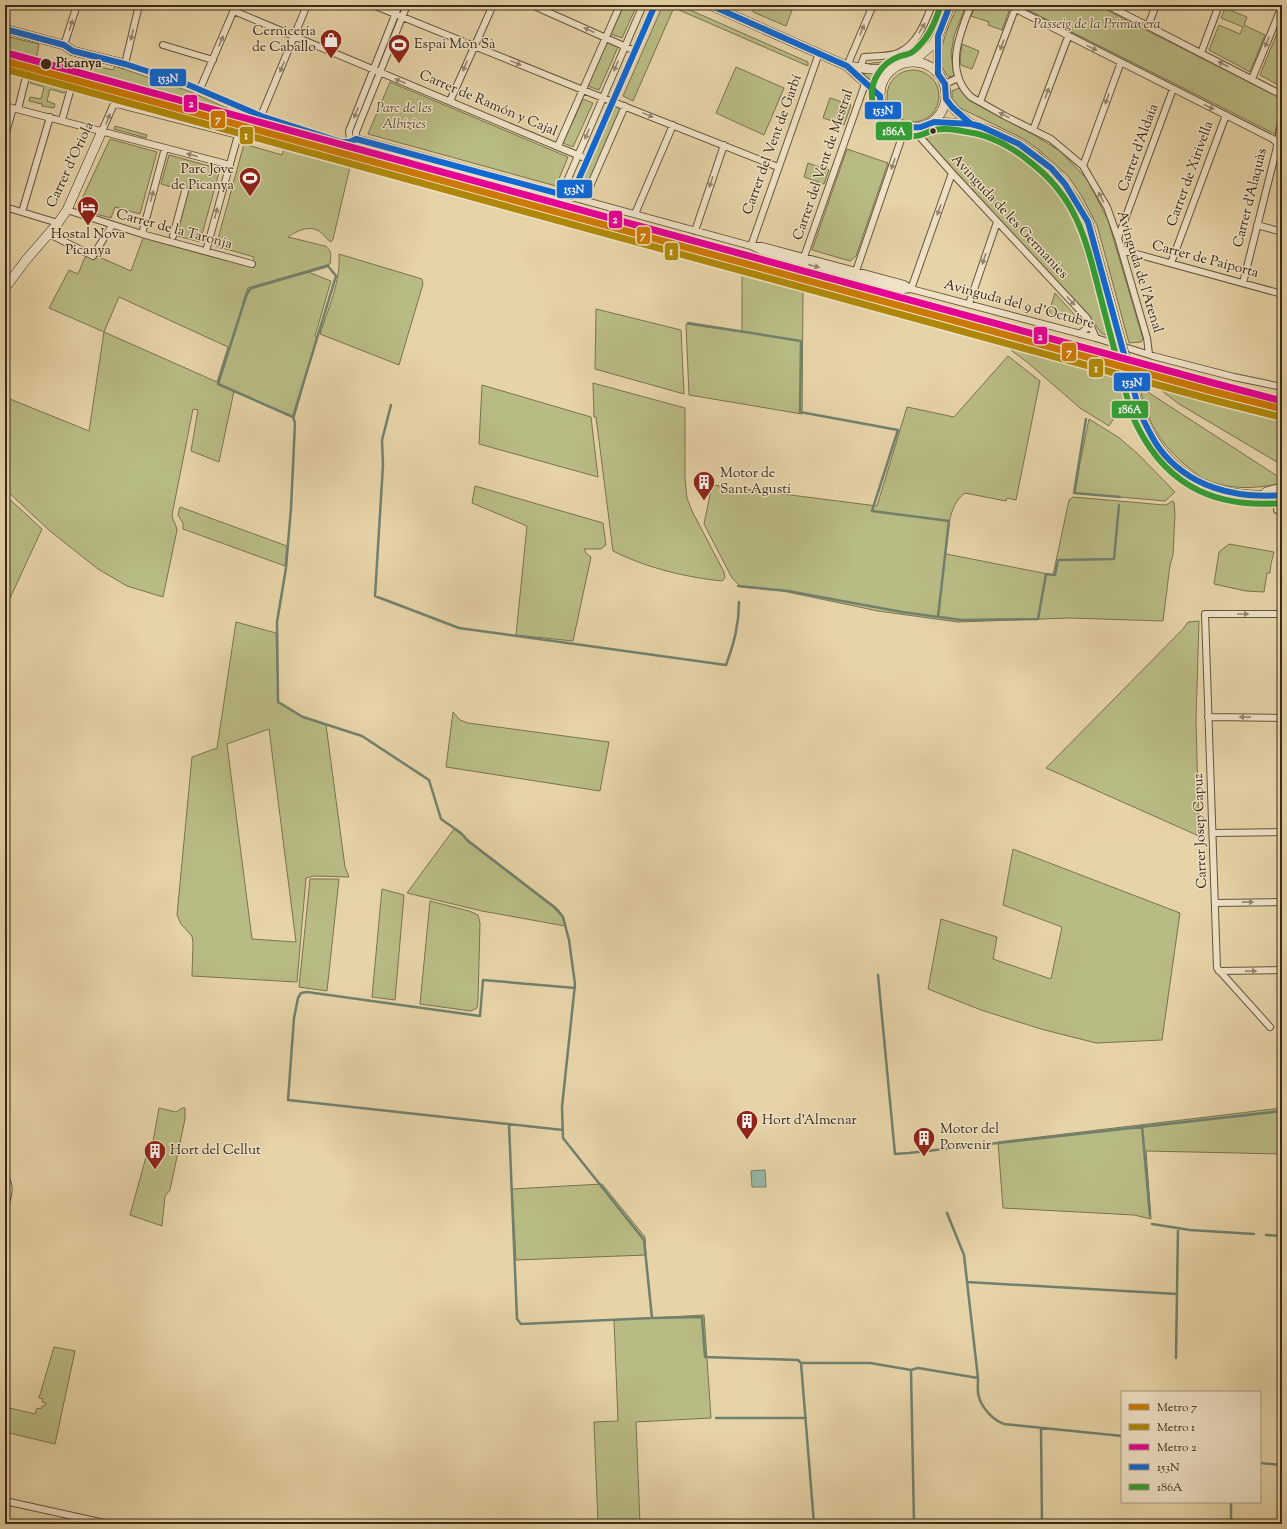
<svg xmlns="http://www.w3.org/2000/svg" width="1287" height="1529" viewBox="0 0 1287 1529" font-family="'Sorts Mill Goudy',serif">
  <style>
    .green { fill: #b9bb84; stroke: #79734e; fill-rule: evenodd }
    .water { fill: #97b8a5; stroke: #71806d }
    .lines { fill: none; stroke-linecap: round; stroke-linejoin: round }
    .stream { stroke: #71806d; stroke-width: 2.5 }
    .street-casing { stroke: #64553c; stroke-width: 8 }
    .secondary-casing { stroke: #392b18; stroke-width: 10 }
    .street { stroke: #efe2c6; stroke-width: 6 }
    .secondary { stroke: #efe2c6; stroke-width: 9 }
    .rail { stroke: #392b18; stroke-width: 2.5; stroke-dasharray: 7 7; stroke-linecap: butt }
    .secondary-bridge-casing { stroke: #392b18; stroke-width: 10; stroke-linecap: butt }
    .secondary-bridge { stroke: #efe2c6; stroke-width: 9 }
    .bus-1-casing { stroke: #efe2c6; stroke-width: 9 }
    .bus-2-casing { stroke: #efe2c6; stroke-width: 9 }
    .bus-1 { stroke: #1068d3; stroke-width: 6 }
    .bus-2 { stroke: #349f34; stroke-width: 6 }
    .metro-1-casing { stroke: #efe2c6; stroke-width: 10 }
    .metro-2-casing { stroke: #efe2c6; stroke-width: 10 }
    .metro-3-casing { stroke: #efe2c6; stroke-width: 10 }
    .metro-1 { stroke: #cd7905; stroke-width: 7 }
    .metro-2 { stroke: #af880a; stroke-width: 7 }
    .metro-3 { stroke: #e70095; stroke-width: 7 }
    .oneway { fill: #94866f }
    .stop-dot { fill: #392b18; stroke: #efe2c6; stroke-width: 1.5 }
    .labels { text-anchor: middle; dominant-baseline: central; stroke-width: 3; stroke-linejoin: round; paint-order: stroke }
    .park-label { font-size: 14px; font-style: italic; fill: #53482e; stroke: #efe2c6 }
    .poi-label { font-size: 14px; fill: #392b18; stroke: #efe2c6; text-anchor: start }
    .stop-label { font-size: 14px; font-weight: bold; fill: #392b18; stroke: #efe2c6; text-anchor: start }
    .street-label { font-size: 14px; fill: #392b18; stroke: #efe2c6 }
    .line-badge { stroke: #efe2c6; stroke-width: 1.5 }
    .badge-label { font-size: 11px; text-anchor: middle; font-weight: bold; fill: #fff }
  </style>
  <rect width="100%" height="100%" fill="#e6d3a7"/>
  <filter id="stains"><feTurbulence type="fractalNoise" baseFrequency=".005" numOctaves="4"/><feColorMatrix values="0 0 0 0 .2 0 0 0 0 .09 0 0 0 0 .02 0 0 0 .5 -.17"/></filter>
  <radialGradient id="worn" r=".72"><stop offset=".6" stop-color="#630" stop-opacity="0"/><stop offset="1" stop-color="#630" stop-opacity=".3"/></radialGradient>
  <path class="green" d="M624,5H637L622,38L611,34Z
    M663,5H675L633,101L623,96Z
    M753,5H780L792,10L786,26L753,12Z
    M938,5H945C940,17 935,31 928,42C918,57 884,72 867,64C874,62 883,63 891,60C926,50 927,35 938,5Z
    M958,5H966L954,36L951,54L954,76L949,77C930,61 950,23 958,5Z
    M976,5H997L1009,11L1002,30L988,25L989,22L971,16Z
    M1018,5H1097L1282,99L1275,134Z
    M681,6L808,62V66L679,10Z
    M1225,8L1247,17L1244,25L1265,35L1250,72L1209,50L1219,25L1240,34L1243,27L1221,18Z
    M1282,21V87L1260,75Z
    M5,36L39,44L36,60L5,51Z
    M607,42L618,47L599,90L588,86Z
    M962,44L979,51L972,69L961,65L960,59Z
    M84,63L113,70L115,66L191,92L253,120L255,122L76,71V68L82,69Z
    M736,67L784,88L764,135L716,113Z
    M887 96a26 26 0 1 1 52 0a26 26 0 1 1-52 0Z
    M863,73L882,74L878,79L876,88Z
    M32,74L67,84L64,93L50,89L47,101L55,104L54,108L42,106V104L29,101L30,97L41,99L44,87L30,83Z
    M390,82L568,157L556,186L368,134Z
    M959,88L969,100L1036,136L1060,151L1087,179L1108,220L1143,339L1141,342L1129,343L1097,225L1081,195L1068,176L1038,149L1022,138L952,104V91Z
    M830,98L851,105L844,125L823,118Z
    M583,99L593,103L573,147L563,143Z
    M614,106L621,108L585,192L578,190Z
    M115,126L147,135L146,138L114,129Z
    M944,126L972,128L1014,145L1031,156L1057,180L1068,197L1080,223L1082,243L1108,336L1101,333L1090,317L928,142L926,137L927,132Z
    M110,139L157,152L140,214L115,207L111,218L96,214L79,205Z
    M244,144L282,155L284,149L350,167L333,239L331,242C326,239 323,233 319,231C308,225 297,231 288,237L325,246C332,250 331,256 330,264L248,288L243,302L251,289L308,272L331,281L315,336L317,337L294,418L234,391L219,462L191,451L198,410L193,409L172,515C173,521 176,524 177,530L163,597L127,586L98,569L50,531L5,489V397L89,431L104,332L49,308L69,270L78,274L86,255L93,258L97,256L131,271L143,238L251,267L254,257L216,246ZM119,297L228,347L217,382L104,332Z
    M847,149L888,163L856,256L850,261L812,250Z
    M169,155L220,169L200,242L174,235L186,191L161,184Z
    M808,163L829,170L824,184L804,177Z
    M339,254L422,279L423,284L399,365L320,334C328,309 341,281 339,254Z
    M742,275L803,291L802,414L689,395L686,324L742,332Z
    M1055,293L1082,323V325L1048,315Z
    M596,309L681,330L684,394L595,369Z
    M1012,347L1121,379L1126,399L1109,426L1080,408L1027,362L1012,351Z
    M1008,356L1040,381L1016,500L1007,498L1006,501L965,493C947,506 948,534 946,554L1053,575L1069,500L1073,497L1164,505L1168,504L1172,501L1174,502L1175,514L1173,555L1170,565L1163,621L1070,618L958,622L878,611L783,591L741,587L732,578L704,524L712,485L877,506L907,407L954,417Z
    M1143,376L1282,414V465L1179,404Z
    M593,383L685,408V479L687,498L692,511L724,572L725,578L722,581C684,577 647,568 613,551L596,417H594Z
    M482,385L591,417L598,477L479,444Z
    M1140,387L1282,479V483C1257,489 1231,490 1207,480C1202,479 1198,475 1194,472C1174,457 1156,437 1147,413C1143,405 1142,395 1140,387Z
    M1089,419L1118,437L1138,454L1175,492L1165,501L1075,493L1080,463Z
    M475,486L603,523L606,545L601,549H584L586,553L591,557L573,641L516,635L527,526L472,503Z
    M5,495L42,529L5,609Z
    M180,507L287,546L285,566L183,529V523L178,515Z
    M1229,544L1274,552L1271,564L1270,573H1267L1264,592L1246,591L1214,584L1219,552Z
    M1199,621L1196,720L1199,836L1046,768L1183,629L1188,622Z
    M236,622L276,633L278,702L301,716L326,725L345,867L349,877L314,876L306,878L297,982L192,976L193,943L192,936L181,924L177,915L192,757L217,748ZM269,729L296,942H295L252,939L227,744Z
    M453,712L460,720L468,723L609,742L600,791L446,767Z
    M454,829L558,909L563,916L565,926L482,911L407,893Z
    M1013,849L1180,913L1162,1040L1096,1043L1041,1029L981,1010L928,989L941,919L997,937L993,959L1051,979L1062,927L1003,905Z
    M310,879H339L327,991L299,987Z
    M382,889L404,895L395,1000L372,997Z
    M430,901L469,911L478,915L480,923L478,1000L477,1008L471,1011L420,1004Z
    M159,1108L176,1112L182,1108H185V1119L170,1190L165,1196L162,1226L130,1215L146,1157L150,1158Z
    M1282,1108V1154L1146,1151L1151,1219L1134,1215L1003,1208L998,1142Z
    M602,1184L645,1237L646,1255L516,1260L512,1189Z
    M704,1315L711,1418L636,1422L640,1524H598L594,1422L618,1421L614,1320Z
    M54,1347L75,1351L55,1444L5,1432V1407L35,1414L37,1408L41,1409L42,1406H45L46,1403L42,1402L43,1399L39,1398Z"/>
  <path class="water" d="M765,1170L766,1187H752L751,1171Z"/>
  <g class="lines">
    <path class="stream" d="M688,323L801,341L800,412L898,430L872,511L949,521L938,617
      M391,405L382,440L383,465L375,596L459,628L726,665C734,643 739,625 739,602
      M293,417L336,276L328,266L251,288L247,293L218,384L293,417L295,423L291,508L286,568L277,622L278,702L303,717L362,736L429,780L441,819L461,833L468,841L554,907L563,917L569,940L575,984L562,1107L563,1138L644,1240L652,1318L702,1317L705,1357L798,1360L801,1363H870L911,1370L918,1368L978,1378C978,1384 977,1392 979,1397C982,1408 993,1420 1004,1424L1122,1436
      M1086,419L1074,493L1120,497
      M738,586L788,591L902,612L961,620L1038,619L1046,574L1055,575L1058,560L1114,559L1119,505
      M878,975L895,1154L909,1153L1282,1111
      M509,1124L517,1319L521,1324L652,1318
      M1142,1126L1150,1216
      M563,1130L288,1100L294,1018L298,998L301,993L307,992L480,1016L483,980L575,988
      M947,1213L964,1255L978,1378
      M1152,1224L1190,1230L1254,1234
      M1266,1235L1282,1236
      M967,1282L1177,1294
      M1176,1358L1178,1228
      M801,1363L814,1524
      M911,1370L914,1524
      M716,1418H806
      M1041,1428L1042,1524
      M1260,1463L1282,1465
      M1231,1524V1502"/>
    <g class="street-casing">
      <path id="street" d="M139,5L125,64L184,83L261,116L341,142H350L356,139L363,140L751,246H762L904,284L911,289L1096,338L1153,356L1234,377L1282,387
        M373,5L583,90L778,167
        M532,5L635,51
        M971,5C959,35 944,71 971,97L1005,116L1051,139L1083,166L1107,207L1118,238L1147,338L1149,354
        M1008,5L1273,139L1282,149
        M1107,5L1282,95
        M234,11L587,159
        M1148,26L1156,5
        M64,45L77,5
        M163,45L213,60
        M1201,53L1219,5
        M847,66L873,5
        M860,68L864,57C875,56 887,57 898,53C917,45 925,23 932,5
        M1252,79L1282,6
        M945,84L958,78
        M200,89L236,5
        M450,101L493,5
        M980,102L1015,9
        M5,106L230,165
        M18,109L27,73
        M261,116L307,5
        M62,120L71,88
        M912,128L952,173L1087,318L1096,338
        M1033,130L1068,37
        M102,131L113,106L117,104L238,135L206,251
        M5,136L13,108
        M356,139V132L407,5
        M350,142L349,131L399,5
        M558,146L620,5
        M1083,166L1121,62
        M561,195L643,5
        M571,197L655,5
        M584,200L625,106
        M5,207L58,223
        M67,210L142,234L252,264
        M22,212L50,117
        M635,214L673,125
        M1257,225L1282,232
        M695,231L724,145
        M49,234L93,256L112,225
        M142,234L165,148
        M173,236L185,191
        M1118,238L1173,89
        M751,246L819,53
        M751,246L761,251L903,290L911,289
        M1122,250L1282,294
        M804,257L866,81
        M1171,263L1226,115
        M856,271L905,128
        M1243,283L1276,151L1282,119
        M911,289L952,173
        M969,304L997,222
        M1080,334L1088,327L1089,322
        M1277,510L1282,509
        M1208,717L1282,718
        M1213,833L1282,832
        M1215,903L1282,902
        M1219,971L1282,970
        M1270,1027L1217,968L1205,614H1282
        M5,1178C12,1187 7,1198 5,1208
        M5,1501L109,1524"/>
    </g>
    <g class="secondary-casing">
      <path id="secondary" d="M710,5L847,66L870,69L892,70
        M5,29L64,45L73,51L125,64
        M938,36V74
        M912,62L932,45L938,36L950,5
        M880 95a33 33 0 1 1 66 0a33 33 0 1 1-66 0Z
        M848,67L880,96
        M946,99L957,112L971,124
        M934,122L971,124L994,132L1019,144L1035,155L1057,175L1075,200L1088,222L1120,338
        M5,288L26,260L58,223L67,210L102,131
        M1140,413C1162,465 1198,494 1255,495C1264,495 1272,496 1282,495
        M1266,492L1282,488"/>
    </g>
    <use href="#street" class="street"/>
    <use href="#secondary" class="secondary"/>
    <path class="rail" d="M157,103L201,111"/>
    <g class="secondary-bridge-casing">
      <path id="secondary-bridge" d="M1120,338L1140,413"/>
    </g>
    <use href="#secondary-bridge" class="secondary-bridge"/>
    <g class="bus-1-casing">
      <path id="bus-1" d="M710,5L847,66L880,96L881,106L886,115L894,122L905,128L921,127L934,122L971,124L982,127L1019,144L1051,168L1065,184L1088,222L1140,413C1146,425 1151,437 1159,448C1188,487 1235,499 1282,495
        M950,5L938,36V74L945,84L946,99L952,107L971,124L980,126
        M5,29L64,45L73,51L125,64L184,83L261,116L341,142H350L356,139L571,197L655,5"/>
    </g>
    <g class="bus-2-casing">
      <path id="bus-2" d="M941,5C935,22 930,36 916,49C908,57 907,53 898,57C882,63 870,81 872,98C874,119 893,138 915,136C922,136 928,131 935,130C944,128 953,129 962,131C987,134 1011,146 1030,162C1082,201 1088,251 1104,310C1113,345 1122,380 1132,415C1161,482 1210,509 1282,503"/>
    </g>
    <use href="#bus-1" class="bus-1"/>
    <use href="#bus-2" class="bus-2"/>
    <g class="metro-1-casing">
      <path id="metro-1" d="M5,61L1215,392L1282,409"/>
    </g>
    <g class="metro-2-casing">
      <path id="metro-2" d="M5,69L1213,400L1280,417"/>
    </g>
    <g class="metro-3-casing">
      <path id="metro-3" d="M7,53L1217,384L1282,401"/>
    </g>
    <use href="#metro-1" class="metro-1"/>
    <use href="#metro-2" class="metro-2"/>
    <use href="#metro-3" class="metro-3"/>
  </g>
  <defs><path id="oneway-solid" d="M-6-.8H1V-3.2L6.5 0L1 3.2V.8H-6Z"/></defs>
  <g class="oneway">
    <use href="#oneway-solid" transform="translate(71 25) rotate(-72)"/>
    <use href="#oneway-solid" transform="translate(922 28) rotate(-59)"/>
    <use href="#oneway-solid" transform="translate(589 30) rotate(-156)"/>
    <use href="#oneway-solid" transform="translate(862 30) rotate(-68)"/>
    <use href="#oneway-solid" transform="translate(132 35) rotate(103)"/>
    <use href="#oneway-solid" transform="translate(221 41) rotate(-67)"/>
    <use href="#oneway-solid" transform="translate(1267 42) rotate(112)"/>
    <use href="#oneway-solid" transform="translate(1002 45) rotate(110)"/>
    <use href="#oneway-solid" transform="translate(1092 48) rotate(26)"/>
    <use href="#oneway-solid" transform="translate(516 63) rotate(22)"/>
    <use href="#oneway-solid" transform="translate(1223 64) rotate(-153)"/>
    <use href="#oneway-solid" transform="translate(465 66) rotate(113)"/>
    <use href="#oneway-solid" transform="translate(616 66) rotate(114)"/>
    <use href="#oneway-solid" transform="translate(282 67) rotate(113)"/>
    <use href="#oneway-solid" transform="translate(400 81) rotate(-157)"/>
    <use href="#oneway-solid" transform="translate(1047 93) rotate(-70)"/>
    <use href="#oneway-solid" transform="translate(1107 99) rotate(110)"/>
    <use href="#oneway-solid" transform="translate(1209 107) rotate(26)"/>
    <use href="#oneway-solid" transform="translate(356 113) rotate(111)"/>
    <use href="#oneway-solid" transform="translate(648 115) rotate(22)"/>
    <use href="#oneway-solid" transform="translate(1004 115) rotate(-153)"/>
    <use href="#oneway-solid" transform="translate(108 119) rotate(-68)"/>
    <use href="#oneway-solid" transform="translate(587 134) rotate(113)"/>
    <use href="#oneway-solid" transform="translate(192 155) rotate(-165)"/>
    <use href="#oneway-solid" transform="translate(893 164) rotate(109)"/>
    <use href="#oneway-solid" transform="translate(711 182) rotate(109)"/>
    <use href="#oneway-solid" transform="translate(152 196) rotate(-75)"/>
    <use href="#oneway-solid" transform="translate(1101 197) rotate(-118)"/>
    <use href="#oneway-solid" transform="translate(939 210) rotate(109)"/>
    <use href="#oneway-solid" transform="translate(216 213) rotate(-75)"/>
    <use href="#oneway-solid" transform="translate(984 259) rotate(109)"/>
    <use href="#oneway-solid" transform="translate(814 266) rotate(15)"/>
    <use href="#oneway-solid" transform="translate(1071 301) rotate(47)"/>
    <use href="#oneway-solid" transform="translate(1243 614)"/>
    <use href="#oneway-solid" transform="translate(1245 717) rotate(-179)"/>
    <use href="#oneway-solid" transform="translate(1248 902) rotate(-1)"/>
    <use href="#oneway-solid" transform="translate(1251 971) rotate(-1)"/>
  </g>
  <defs>
    <g id="shop-pin" transform="scale(1.15)"><path d="M0 17L-7.5 6A9.5 9.5 0 1 1 7.5 6Z" fill="#8f2418" stroke="#efe2c6"/><path d="M-5-2.5h2.3a2.7 3.5 0 0 1 5.4 0H5L5.5 6h-11ZM-1.5-2.5h3a1.5 2.3 0 0 0-3 0Z" fill="#fff"/></g>
    <g id="stadium-pin" transform="scale(1.15)"><path d="M0 17L-7.5 6A9.5 9.5 0 1 1 7.5 6Z" fill="#8f2418" stroke="#efe2c6"/><path d="M0-5a6.5 5 0 1 0 0 10a6.5 5 0 1 0 0-10ZM-3.5-1.8h7v3.6h-7Z" fill="#fff"/></g>
    <g id="hotel-pin" transform="scale(1.15)"><path d="M0 17L-7.5 6A9.5 9.5 0 1 1 7.5 6Z" fill="#8f2418" stroke="#efe2c6"/><path d="M-6-4.5h1.5V1H6V5H4.5V3h-9V5H-6ZM-4 0a1.8 1.8 0 1 1 3.6 0ZM.5 0V-2.5h3Q6-2.5 6 0Z" fill="#fff"/></g>
    <g id="building-pin" transform="scale(1.15)"><path d="M0 17L-7.5 6A9.5 9.5 0 1 1 7.5 6Z" fill="#8f2418" stroke="#efe2c6"/><path d="M-4-6H4V6H1V3H-1V6H-4ZM-2.5-4.3h1.7v1.8h-1.7ZM.8-4.3h1.7v1.8H.8ZM-2.5-1h1.7V.8h-1.7ZM.8-1h1.7V.8H.8Z" fill="#fff"/></g>
  </defs>
  <g fill-rule="evenodd">
    <use href="#shop-pin" x="331" y="40"/>
    <use href="#stadium-pin" x="399" y="45"/>
    <use href="#stadium-pin" x="250" y="178"/>
    <use href="#hotel-pin" x="88" y="207"/>
    <use href="#building-pin" x="704" y="482"/>
    <use href="#building-pin" x="747" y="1121"/>
    <use href="#building-pin" x="924" y="1138"/>
    <use href="#building-pin" x="155" y="1151"/>
  </g>
  <g class="stop-dot">
    <circle cx="46" cy="64" r="6"/>
    <circle cx="933" cy="131" r="3.5"/>
  </g>
  <g class="labels">
    <g class="park-label">
      <text x="1097" y="25">Passeig de la Primavera</text>
      <text x="404" y="109">Parc de les<tspan x="404" dy="16">Albízies</tspan></text>
    </g>
    <g class="poi-label">
      <text x="316" y="32" text-anchor="end">Cernicería<tspan x="316" dy="16">de Caballo</tspan></text>
      <text x="414" y="45">Espai Món Sà</text>
      <text x="234" y="170" text-anchor="end">Parc Jove<tspan x="234" dy="16">de Picanya</tspan></text>
      <text x="88" y="235" text-anchor="middle">Hostal Nova<tspan x="88" dy="16">Picanya</tspan></text>
      <text x="720" y="474">Motor de<tspan x="720" dy="16">Sant Agustí</tspan></text>
      <text x="762" y="1121">Hort d'Almenar</text>
      <text x="940" y="1130">Motor del<tspan x="940" dy="16">Porvenir</tspan></text>
      <text x="170" y="1151">Hort del Cellut</text>
    </g>
    <g class="stop-label">
      <text x="56" y="64">Picanya</text>
    </g>
    <g class="street-label">
      <text transform="translate(488 104) rotate(23)">Carrer de Ramón y Cajal</text>
      <text transform="translate(773 145) rotate(-70)">Carrer del Vent de Garbí</text>
      <text transform="translate(1139 148) rotate(-70)">Carrer d'Aldaia</text>
      <text transform="translate(71 165) rotate(-65)">Carrer d'Oriola</text>
      <text transform="translate(824 165) rotate(-71)">Carrer del Vent de Mestral</text>
      <text transform="translate(1191 174) rotate(-70)">Carrer de Xirivella</text>
      <text transform="translate(1251 198) rotate(-76)">Carrer d'Alaquàs</text>
      <text transform="translate(1009 217) rotate(47)">Avinguda de les Germanies</text>
      <text transform="translate(174 230) rotate(15)">Carrer de la Taronja</text>
      <text transform="translate(1205 260) rotate(15)">Carrer de Paiporta</text>
      <text transform="translate(1139 272) rotate(73)">Avinguda de l'Arenal</text>
      <text transform="translate(1019 305) rotate(15)">Avinguda del 9 d'Octubre</text>
      <text transform="translate(1201 831) rotate(-92)">Carrer Josep Capuz</text>
    </g>
  </g>
  <g class="line-badge">
    <rect x="149" y="68" width="38" height="19" rx="4" fill="#1068d3"/>
    <rect x="183" y="94" width="15" height="19" rx="4" fill="#e70095"/>
    <rect x="864" y="101" width="38" height="19" rx="4" fill="#1068d3"/>
    <rect x="210" y="110" width="16" height="19" rx="4" fill="#cd7905"/>
    <rect x="875" y="121" width="38" height="20" rx="4" fill="#349f34"/>
    <rect x="239" y="126" width="15" height="19" rx="4" fill="#af880a"/>
    <rect x="556" y="179" width="37" height="20" rx="4" fill="#1068d3"/>
    <rect x="608" y="210" width="15" height="19" rx="4" fill="#e70095"/>
    <rect x="636" y="226" width="15" height="19" rx="4" fill="#cd7905"/>
    <rect x="664" y="242" width="15" height="19" rx="4" fill="#af880a"/>
    <rect x="1033" y="326" width="15" height="19" rx="4" fill="#e70095"/>
    <rect x="1061" y="342" width="16" height="20" rx="4" fill="#cd7905"/>
    <rect x="1088" y="358" width="16" height="20" rx="4" fill="#af880a"/>
    <rect x="1113" y="372" width="38" height="20" rx="4" fill="#1068d3"/>
    <rect x="1111" y="400" width="38" height="19" rx="4" fill="#349f34"/>
  </g>
  <g class="badge-label">
    <text x="168" y="82">153N</text>
    <text x="191" y="107">2</text>
    <text x="883" y="114">153N</text>
    <text x="218" y="123">7</text>
    <text x="894" y="135">186A</text>
    <text x="246" y="139">1</text>
    <text x="574" y="193">153N</text>
    <text x="615" y="223">2</text>
    <text x="643" y="239">7</text>
    <text x="671" y="255">1</text>
    <text x="1040" y="340">2</text>
    <text x="1069" y="356">7</text>
    <text x="1096" y="372">1</text>
    <text x="1132" y="386">153N</text>
    <text x="1130" y="413">186A</text>
  </g>
  <rect width="1287" height="1529" fill="none" stroke="#e6d3a7" stroke-width="20"/>
  <rect x="6" y="6" width="1275" height="1517" fill="none" stroke="#392b18" stroke-width="2"/>
  <rect x="10" y="10" width="1267" height="1509" fill="none" stroke="#392b18"/>
  <rect x="1121" y="1391" width="140" height="112" fill="#efe2c6" stroke="#a69980"/>
  <rect x="1129" y="1404" width="20" height="6" fill="#cd7905" stroke="#a69980"/>
  <text x="1157" y="1411" font-size="12" fill="#392b18">Metro 7</text>
  <rect x="1129" y="1424" width="20" height="6" fill="#af880a" stroke="#a69980"/>
  <text x="1157" y="1431" font-size="12" fill="#392b18">Metro 1</text>
  <rect x="1129" y="1444" width="20" height="6" fill="#e70095" stroke="#a69980"/>
  <text x="1157" y="1451" font-size="12" fill="#392b18">Metro 2</text>
  <rect x="1129" y="1464" width="20" height="6" fill="#1068d3" stroke="#a69980"/>
  <text x="1157" y="1471" font-size="12" fill="#392b18">153N</text>
  <rect x="1129" y="1484" width="20" height="6" fill="#349f34" stroke="#a69980"/>
  <text x="1157" y="1491" font-size="12" fill="#392b18">186A</text>
  <rect width="100%" height="100%" filter="url(#stains)"/>
  <rect width="100%" height="100%" fill="url(#worn)"/>
</svg>
